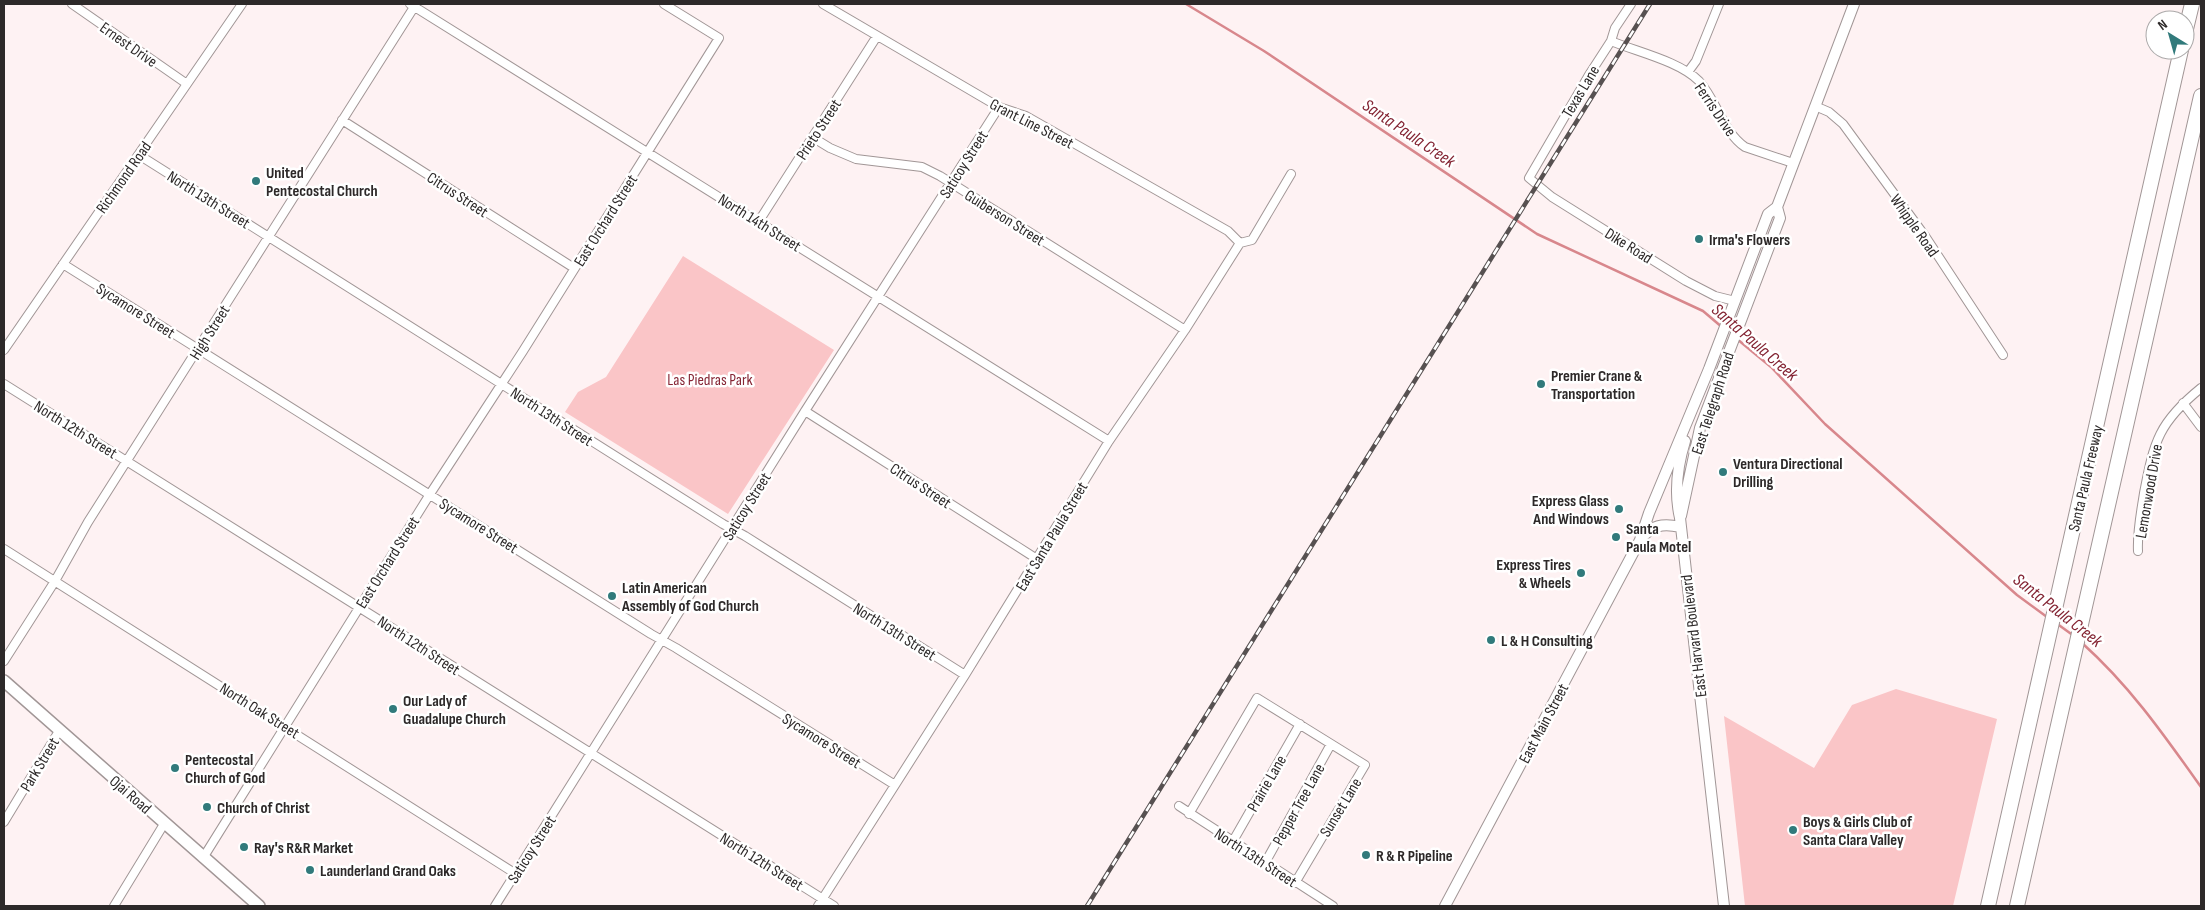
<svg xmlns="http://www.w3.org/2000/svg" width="2205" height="910" viewBox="0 0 2205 910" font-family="'Sofia Sans Condensed',sans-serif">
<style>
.green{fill:#fac5c7}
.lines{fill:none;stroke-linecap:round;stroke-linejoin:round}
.stream{stroke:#d8878c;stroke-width:2.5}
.street-casing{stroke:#a19696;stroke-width:10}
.secondary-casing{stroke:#a19696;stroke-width:12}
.primary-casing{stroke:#a19696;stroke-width:14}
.highway-casing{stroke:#a19696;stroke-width:16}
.street{stroke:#fff;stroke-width:8}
.secondary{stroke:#fff;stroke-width:10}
.primary{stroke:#fff;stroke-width:11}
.highway{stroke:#fff;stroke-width:14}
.rail-casing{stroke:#575151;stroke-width:4.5}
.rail{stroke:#fff;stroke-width:2.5;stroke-dasharray:8;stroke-linecap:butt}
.poi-dot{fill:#317a7b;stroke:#fff;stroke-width:2}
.labels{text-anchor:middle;stroke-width:5;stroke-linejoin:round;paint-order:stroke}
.street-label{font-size:16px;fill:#2d2929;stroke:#fff}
.poi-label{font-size:16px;font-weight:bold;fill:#2d2929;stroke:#fff;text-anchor:start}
.park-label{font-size:16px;fill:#862635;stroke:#fff}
.water-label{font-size:18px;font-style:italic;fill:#832332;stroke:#fff}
</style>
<rect width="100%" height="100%" fill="#fef2f3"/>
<path class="green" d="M683,256L834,350L728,514L565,412L578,392L606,377Z
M1896,689L1997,719L1953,906H1745L1724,716L1814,768L1852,705Z"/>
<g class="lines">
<path class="stream" d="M1186,4L1264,51L1537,234L1703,311L1723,328
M1737,339L1771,367L1825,424L2017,595L2047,617
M2056,623L2074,636
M2082,643C2130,686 2164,735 2201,787"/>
<defs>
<path id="street" d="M72,4L187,84
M410,4L1109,441
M823,4L999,107L1026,116L1228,231L1240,243
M1631,4L1615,28L1611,41L1589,75L1529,178L1552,197L1686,281L1715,296L1735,301
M1611,41C1637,52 1679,61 1699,81C1717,101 1723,132 1745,147L1793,163
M1688,72L1696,61L1719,4
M1815,106L1829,112L1843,124L1925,236L2003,355
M342,120L574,268
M812,137L830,148L856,159L922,167L940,176L1185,330
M139,155L723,524L745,536L965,675
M759,221L877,36
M63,264L651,634L676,648L895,785
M4,350L242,4
M4,384L834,906
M2183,403L2201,427
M805,411L1037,559
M4,549L516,874
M2138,551C2137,531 2141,513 2144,493C2154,441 2159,422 2201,388
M4,661L55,581L88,522L416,4
M1179,806L1333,906
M1189,814L1257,698L1365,765L1295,883
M4,822L59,731
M1233,841L1300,724
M203,858L430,494L523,351L719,38L664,4
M1265,863L1331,744
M114,906L164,824
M495,906L805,411L999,107
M818,906L965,675L1109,441L1185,330L1240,243L1252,240L1291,174"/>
<path id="secondary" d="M1685,441C1677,467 1674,492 1680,518L1724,906
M1681,516L1700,428L1780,218L1777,207
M1640,540L1649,513L1709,369L1768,214L1777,207L1854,4
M1445,906L1640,540C1651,525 1663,523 1680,527"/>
<path id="primary" d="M4,681L259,906"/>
<path id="highway" d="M2185,33L2192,4
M1988,906L2181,50
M2017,906L2201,96"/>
</defs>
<use href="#street" class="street-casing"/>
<use href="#secondary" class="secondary-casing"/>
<use href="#primary" class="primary-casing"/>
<use href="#highway" class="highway-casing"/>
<use href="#street" class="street"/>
<use href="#secondary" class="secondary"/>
<use href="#primary" class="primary"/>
<use href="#highway" class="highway"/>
<defs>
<path id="rail" d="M1087,906L1650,4"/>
</defs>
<use href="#rail" class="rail-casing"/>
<use href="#rail" class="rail"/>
</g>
<g class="poi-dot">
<circle cx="256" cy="181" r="5"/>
<circle cx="1699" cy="239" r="5"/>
<circle cx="1541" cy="384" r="5"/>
<circle cx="1723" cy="472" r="5"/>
<circle cx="1619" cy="509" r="5"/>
<circle cx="1616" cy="537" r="5"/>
<circle cx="1581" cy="573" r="5"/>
<circle cx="612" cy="596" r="5"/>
<circle cx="1491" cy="640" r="5"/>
<circle cx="393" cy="709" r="5"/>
<circle cx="175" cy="768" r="5"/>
<circle cx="207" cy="807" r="5"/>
<circle cx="1793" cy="830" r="5"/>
<circle cx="244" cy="847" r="5"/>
<circle cx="1366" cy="855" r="5"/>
<circle cx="310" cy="870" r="5"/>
</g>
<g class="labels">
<g class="street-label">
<text transform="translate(129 44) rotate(35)" y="6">Ernest Drive</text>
<text transform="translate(1580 91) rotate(-59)" y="6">Texas Lane</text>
<text transform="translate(1716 109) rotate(56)" y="6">Ferris Drive</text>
<text transform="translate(1032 123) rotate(27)" y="6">Grant Line Street</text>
<text transform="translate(818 129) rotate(-57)" y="6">Prieto Street</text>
<text transform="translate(963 164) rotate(-58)" y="6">Saticoy Street</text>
<text transform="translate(123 177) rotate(-55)" y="6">Richmond Road</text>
<text transform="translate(458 194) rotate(33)" y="6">Citrus Street</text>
<text transform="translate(209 199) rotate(32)" y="6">North 13th Street</text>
<text transform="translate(1005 217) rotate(32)" y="6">Guiberson Street</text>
<text transform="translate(605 220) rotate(-58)" y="6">East Orchard Street</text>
<text transform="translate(760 222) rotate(32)" y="6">North 14th Street</text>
<text transform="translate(1915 225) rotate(55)" y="6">Whipple Road</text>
<text transform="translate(1629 245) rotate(32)" y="6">Dike Road</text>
<text transform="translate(136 310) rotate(32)" y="6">Sycamore Street</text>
<text transform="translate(209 332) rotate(-58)" y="6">High Street</text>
<text transform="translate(1712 403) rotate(-72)" y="6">East Telegraph Road</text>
<text transform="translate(552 416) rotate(33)" y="6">North 13th Street</text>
<text transform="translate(76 429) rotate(32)" y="6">North 12th Street</text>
<text transform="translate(2085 478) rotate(-77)" y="6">Santa Paula Freeway</text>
<text transform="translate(921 485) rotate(33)" y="6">Citrus Street</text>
<text transform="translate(2148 491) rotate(-80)" y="6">Lemonwood Drive</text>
<text transform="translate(746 506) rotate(-58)" y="6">Saticoy Street</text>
<text transform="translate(479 525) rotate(32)" y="6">Sycamore Street</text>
<text transform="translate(1051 536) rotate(-59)" y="6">East Santa Paula Street</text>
<text transform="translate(387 562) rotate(-58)" y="6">East Orchard Street</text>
<text transform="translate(895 631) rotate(32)" y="6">North 13th Street</text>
<text transform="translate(1693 636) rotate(-97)" y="6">East Harvard Boulevard</text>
<text transform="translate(419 645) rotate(33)" y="6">North 12th Street</text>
<text transform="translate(260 710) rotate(32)" y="6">North Oak Street</text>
<text transform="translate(1543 723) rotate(-62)" y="6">East Main Street</text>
<text transform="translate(822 740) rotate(32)" y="6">Sycamore Street</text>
<text transform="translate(39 764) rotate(-59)" y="6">Park Street</text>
<text transform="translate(1266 783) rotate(-60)" y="6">Prairie Lane</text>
<text transform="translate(131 794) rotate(41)" y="6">Ojai Road</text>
<text transform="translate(1298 804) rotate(-61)" y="6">Pepper Tree Lane</text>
<text transform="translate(1340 807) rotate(-59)" y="6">Sunset Lane</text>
<text transform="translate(531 849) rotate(-58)" y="6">Saticoy Street</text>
<text transform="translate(1256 857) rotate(33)" y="6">North 13th Street</text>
<text transform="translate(762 861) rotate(32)" y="6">North 12th Street</text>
</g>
<g class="poi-label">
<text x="266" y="178">United<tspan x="266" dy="18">Pentecostal Church</tspan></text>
<text x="1709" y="245">Irma's Flowers</text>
<text x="1551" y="381">Premier Crane &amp;<tspan x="1551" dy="18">Transportation</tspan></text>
<text x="1733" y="469">Ventura Directional<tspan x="1733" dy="18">Drilling</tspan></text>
<text x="1609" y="506" text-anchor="end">Express Glass<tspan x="1609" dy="18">And Windows</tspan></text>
<text x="1626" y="534">Santa<tspan x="1626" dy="18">Paula Motel</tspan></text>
<text x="1571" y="570" text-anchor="end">Express Tires<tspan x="1571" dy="18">&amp; Wheels</tspan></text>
<text x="622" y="593">Latin American<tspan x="622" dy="18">Assembly of God Church</tspan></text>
<text x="1501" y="646">L &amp; H Consulting</text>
<text x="403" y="706">Our Lady of<tspan x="403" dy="18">Guadalupe Church</tspan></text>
<text x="185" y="765">Pentecostal<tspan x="185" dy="18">Church of God</tspan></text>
<text x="217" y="813">Church of Christ</text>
<text x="1803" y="827">Boys &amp; Girls Club of<tspan x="1803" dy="18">Santa Clara Valley</tspan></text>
<text x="254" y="853">Ray's R&amp;R Market</text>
<text x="1376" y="861">R &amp; R Pipeline</text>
<text x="320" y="876">Launderland Grand Oaks</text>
</g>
<g class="park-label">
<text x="710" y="385">Las Piedras Park</text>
</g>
<g class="water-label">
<text transform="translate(1409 133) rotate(34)" y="6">Santa Paula Creek</text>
<text transform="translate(1755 342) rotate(41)" y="6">Santa Paula Creek</text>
<text transform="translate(2058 610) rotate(38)" y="6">Santa Paula Creek</text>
</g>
</g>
<rect width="2205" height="910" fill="none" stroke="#2d2929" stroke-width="10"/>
<g transform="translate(2170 35) rotate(323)"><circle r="24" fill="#ffffff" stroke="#aba9a9"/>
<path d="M0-4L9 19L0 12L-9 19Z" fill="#317a7b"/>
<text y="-8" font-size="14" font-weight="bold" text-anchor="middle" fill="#2d2929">N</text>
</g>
</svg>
